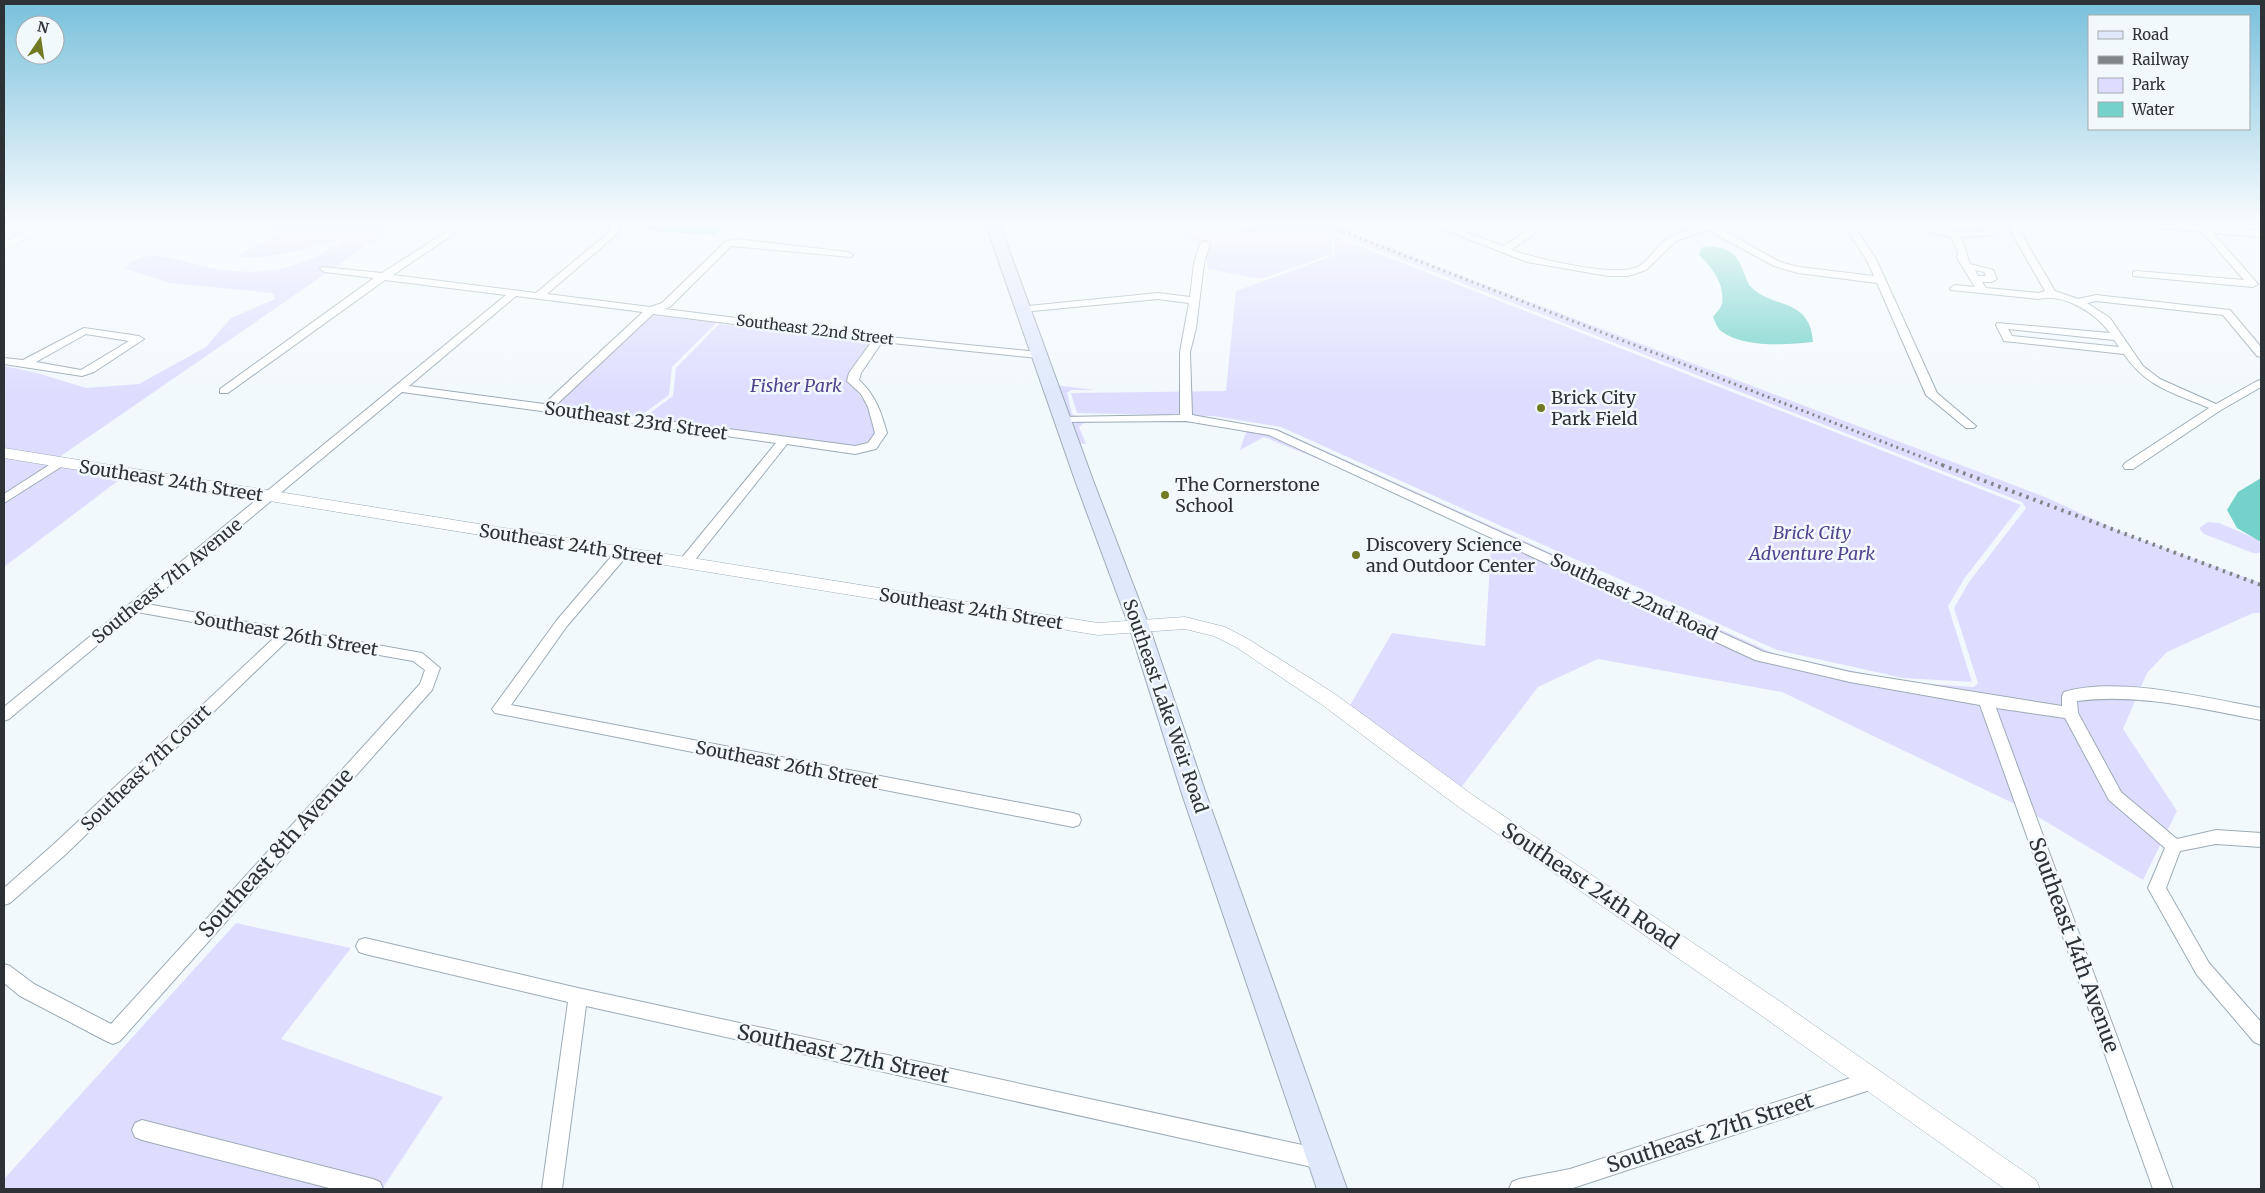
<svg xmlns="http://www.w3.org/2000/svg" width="2265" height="1193" viewBox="0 0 2265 1193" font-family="Merriweather,serif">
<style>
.green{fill:#dfddff}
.water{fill:#74d2ca}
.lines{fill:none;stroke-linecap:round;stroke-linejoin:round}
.minor-casing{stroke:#9cabb6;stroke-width:2}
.tertiary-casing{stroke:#9cabb6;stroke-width:1}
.secondary-casing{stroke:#9cabb6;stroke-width:2}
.minor{fill:#fff;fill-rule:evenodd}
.tertiary{fill:#fff;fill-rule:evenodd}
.secondary{fill:#e0e9fc;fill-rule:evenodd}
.rail-far1{stroke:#7e8488;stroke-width:3;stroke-dasharray:2 4;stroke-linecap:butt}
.rail{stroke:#7e8488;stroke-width:4;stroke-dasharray:2.5 5;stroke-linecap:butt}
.poi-dot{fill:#737a24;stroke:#f2f9fd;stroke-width:2}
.labels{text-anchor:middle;stroke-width:5;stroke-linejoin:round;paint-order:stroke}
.far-street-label{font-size:15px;fill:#2c3236;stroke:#f2f9fd}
.park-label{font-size:18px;font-style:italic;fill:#524490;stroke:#f2f9fd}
.poi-label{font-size:18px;fill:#2c3236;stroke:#f2f9fd;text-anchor:start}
.street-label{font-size:18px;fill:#2c3236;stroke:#f2f9fd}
.near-street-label{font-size:21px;fill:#2c3236;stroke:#f2f9fd}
</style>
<rect width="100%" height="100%" fill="#f2f9fd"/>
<path class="green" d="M234,225H447L440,230L395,226L58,458L4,449V366L37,373L86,388L139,384L206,347L231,318L275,299L273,293L170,283L123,268C129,264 136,259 143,257C164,252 190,264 210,268C260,277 299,271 341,242C325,239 315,246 299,250C278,256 259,259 237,256L282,232Z
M1269,225H1336L1457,274L2045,497L2126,534L2261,583V613H2253L2167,652L2147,673L2123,729L2177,811L2143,880L2025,809L1782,692L1598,659L1538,687L1460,789L1349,707L1392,633L1485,646L1492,530L1264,437L1240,450L1246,432L1242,428C1189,420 1138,420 1084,423L1079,427L1086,444L1076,443L1054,385L1095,390H1071L1067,393L1072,414L1076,416L1212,419L1279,430L1775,654L1904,682L1974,687L1978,683L1954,608L1969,582L2026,508L2022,502L1336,234L1331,236L1332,254L1261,279L1208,269L1205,247L1179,233L1221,232Z
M1334,236L2021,505L1964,579L1948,606L1972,682L1903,678L1777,650L1281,427L1213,416L1077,413L1071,393L1226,391L1236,291L1335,255Z
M641,314L716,323L672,367L669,395L639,417L640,421L544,407Z
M719,324L809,334L869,344L848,373L854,388L870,409L875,435C869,444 862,445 852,446L643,418L673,396L676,368Z
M5,458L123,477L4,567Z
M2208,522L2219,523L2259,540L2261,549L2259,553H2253L2204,534L2199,528Z
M236,923L351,948L281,1039L443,1097L382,1189H4V1179Z"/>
<path class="water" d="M648,225H725L715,235L654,231L645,227Z
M1707,246C1730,248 1736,252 1744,273C1746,277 1747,283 1751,287C1772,309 1810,297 1813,342C1786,345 1743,348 1721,331C1717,328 1715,321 1713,317C1715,314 1721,308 1722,304C1725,283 1712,268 1699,255L1701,248Z
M2261,478V542L2237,528L2227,510L2238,492Z"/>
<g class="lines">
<defs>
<path id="minor" d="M609,225H618L620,229L616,235L547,294L650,307L662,303L725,242L736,239L848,252L853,255L851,257L731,246L670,307L665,309L879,336L1038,352L1043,355L1038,358L882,342L861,373L859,380C876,396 881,412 887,433L876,449L855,454L787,444L690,566L685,567L678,563L680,560L776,443L402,392L147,604L422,653L440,668L432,690L120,1041L113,1044L106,1041L20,996L4,983V964L10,966L34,984L111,1024L420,684L425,670L413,661L289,639L66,854L10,903L4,905V888L54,844L275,637L137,612L9,719L4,721V707L506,295L385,280L228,393H220V389L374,278L325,272L320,269L322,267L382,273L449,230L454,233L452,235L393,275L536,293L609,232ZM516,296L643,312L544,404L409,386ZM653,314L872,341L849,373L847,381L861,394L868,407L875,433L868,443L855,446L555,406Z
M1433,225H1447L1503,246L1530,229H1536V233L1511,250C1535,258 1618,279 1639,266C1651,259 1658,244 1670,237C1683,230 1700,225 1714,225L1780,262L1799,267L1874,276L1866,259L1844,225H1853L1876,259L1937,393L1976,426L1974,428H1966L1926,395L1877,283L1798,273L1774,266L1708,230L1676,241L1646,270L1628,276H1608L1527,262Z
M1917,225H1928L1951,231H1986L1983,225H1992L1996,231L1993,235L1961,237L1970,264L1993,270L1997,279L1992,282H1982L1986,288L2039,293L2045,291L2007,225H2016L2055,291L2078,299L2096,295L2230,310L2261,347V357L2257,356L2223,315L2096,301L2087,303L2110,318L2143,366L2160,379L2216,404L2257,381L2261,380V387L2221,410L2133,469H2125L2123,466L2125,463L2209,408C2174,393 2146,387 2124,354L2004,341L1996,325L1997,323L2110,333C2096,313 2064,293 2039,299L1951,290L1950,288L1955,285L1975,287L1957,258L1958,252L1951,237L1931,233ZM1975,270L1984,272L1986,276H1978ZM2008,329L2114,340L2119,347L2012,336Z
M2155,225H2206L2261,231V237L2213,233L2258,284L2253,287L2133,276V272L2136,271L2244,280L2202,232L2159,228Z
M1205,241L1210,244L1204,263L1196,328L1190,352L1192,415L1276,430L1764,652L1850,672L2062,706V696L2064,692C2119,676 2205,698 2261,708V720C2200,709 2139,693 2077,701L2078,713L2121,792L2177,839L2216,830L2261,833V847L2216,844L2180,851L2166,888L2209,963L2261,1022V1045L2254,1042L2197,975L2148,888L2165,848L2109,800L2065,718L1996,708L2173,1189H2153L1980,705L1850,682L1755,660L1269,435L1186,421L1058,422L1056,420L1062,417L1180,415V352L1189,303L1158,299L1022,312L1018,311V307L1158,293L1190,297L1194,263L1200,244Z
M84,328L139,336L144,339L94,372L82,376L4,364V358L23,360ZM86,334L129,341L81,370L36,362Z
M60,458L64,459L66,462L64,465L4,503V494Z
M621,550L628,554L626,557L567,626L511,705L1073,813L1079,815L1081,820L1079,825L1073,827L495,713L492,709L495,705L557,620L616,551Z
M365,938L578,988L1321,1149L1328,1152L1331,1159L1328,1166L1321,1169L586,1006L562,1189H542L568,1002L365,954L359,952L356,946L359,940Z
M1872,1071L1879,1073L1882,1080L1879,1087L1570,1189H1509L1512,1182L1519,1179L1570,1169Z
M142,1120L373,1179L380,1182L383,1189H333L142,1140L135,1137L132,1130L135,1123Z"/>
<path id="tertiary" d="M36,225H52L4,251V242Z
M4,448L1098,623L1185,617L1225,627L1248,639L1335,694L1474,796L1778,1000L2036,1180L2040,1189H2005L1762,1016L1460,808L1321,704L1236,647L1214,636L1185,629L1098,635L4,458Z"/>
<path id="secondary" d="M986,225H1000L1094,483L1149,626L1206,794L1347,1189H1317L1182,794L1129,626L1076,483Z"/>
</defs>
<use href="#minor" class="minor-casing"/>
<use href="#tertiary" class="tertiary-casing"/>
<use href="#secondary" class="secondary-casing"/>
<use href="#minor" class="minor"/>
<use href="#tertiary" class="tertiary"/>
<use href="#secondary" class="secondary"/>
<path class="rail-far1" d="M1326,225L1945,466"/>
<path class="rail" d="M1942,465L2261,585"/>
</g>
<linearGradient id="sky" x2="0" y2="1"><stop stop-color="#79c0dc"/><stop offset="0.57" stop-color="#f9fcfe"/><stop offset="1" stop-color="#f9fcfe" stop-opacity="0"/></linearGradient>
<rect width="2265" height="392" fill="url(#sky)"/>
<g class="poi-dot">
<circle cx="1541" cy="408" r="5"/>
<circle cx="1165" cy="495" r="5"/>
<circle cx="1356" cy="555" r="5"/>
</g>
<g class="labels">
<g class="far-street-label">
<text transform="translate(815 330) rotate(7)" y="5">Southeast 22nd Street</text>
</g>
<g class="park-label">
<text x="796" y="392">Fisher Park</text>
<text x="1812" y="539">Brick City<tspan x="1812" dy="21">Adventure Park</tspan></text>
</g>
<g class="poi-label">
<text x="1551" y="404">Brick City<tspan x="1551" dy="21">Park Field</tspan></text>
<text x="1175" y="491">The Cornerstone<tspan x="1175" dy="21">School</tspan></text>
<text x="1366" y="551">Discovery Science<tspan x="1366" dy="21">and Outdoor Center</tspan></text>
</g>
<g class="street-label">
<text transform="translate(636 421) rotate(8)" y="6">Southeast 23rd Street</text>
<text transform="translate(171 481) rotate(9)" y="6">Southeast 24th Street</text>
<text transform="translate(571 545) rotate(9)" y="6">Southeast 24th Street</text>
<text transform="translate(167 581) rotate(-39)" y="6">Southeast 7th Avenue</text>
<text transform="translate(1634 597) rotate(25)" y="6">Southeast 22nd Road</text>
<text transform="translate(971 609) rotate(9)" y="6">Southeast 24th Street</text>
<text transform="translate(286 634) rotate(10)" y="6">Southeast 26th Street</text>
<text transform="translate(1165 706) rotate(71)" y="6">Southeast Lake Weir Road</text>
<text transform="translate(787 765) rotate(11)" y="6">Southeast 26th Street</text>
<text transform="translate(146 768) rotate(-44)" y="6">Southeast 7th Court</text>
</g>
<g class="near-street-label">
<text transform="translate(276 853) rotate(-48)" y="7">Southeast 8th Avenue</text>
<text transform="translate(1590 886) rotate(34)" y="7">Southeast 24th Road</text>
<text transform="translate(2074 945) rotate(70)" y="7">Southeast 14th Avenue</text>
<text transform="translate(843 1054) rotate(12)" y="7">Southeast 27th Street</text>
<text transform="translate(1710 1133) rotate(-18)" y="7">Southeast 27th Street</text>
</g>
</g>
<rect width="2265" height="1193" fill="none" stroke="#2c3236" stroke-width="10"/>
<rect x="2088" y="15" width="162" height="115" fill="#f2f9fd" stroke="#a3a9ad"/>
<rect x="2098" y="31" width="25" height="8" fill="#e0e9fc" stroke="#a3a9ad"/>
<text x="2132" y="40" font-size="15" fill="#2c3236">Road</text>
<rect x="2098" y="56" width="25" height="8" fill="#7e8488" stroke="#a3a9ad"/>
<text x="2132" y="65" font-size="15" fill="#2c3236">Railway</text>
<rect x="2098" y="78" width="25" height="15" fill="#dfddff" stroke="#a3a9ad"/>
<text x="2132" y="90" font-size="15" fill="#2c3236">Park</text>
<rect x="2098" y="102" width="25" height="15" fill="#74d2ca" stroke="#a3a9ad"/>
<text x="2132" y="115" font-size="15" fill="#2c3236">Water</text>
<g transform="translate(40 40) rotate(13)"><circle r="24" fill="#f2f9fd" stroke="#a3a9ad"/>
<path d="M0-4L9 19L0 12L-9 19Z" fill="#737a24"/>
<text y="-8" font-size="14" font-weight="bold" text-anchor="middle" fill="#2c3236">N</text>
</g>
</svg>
